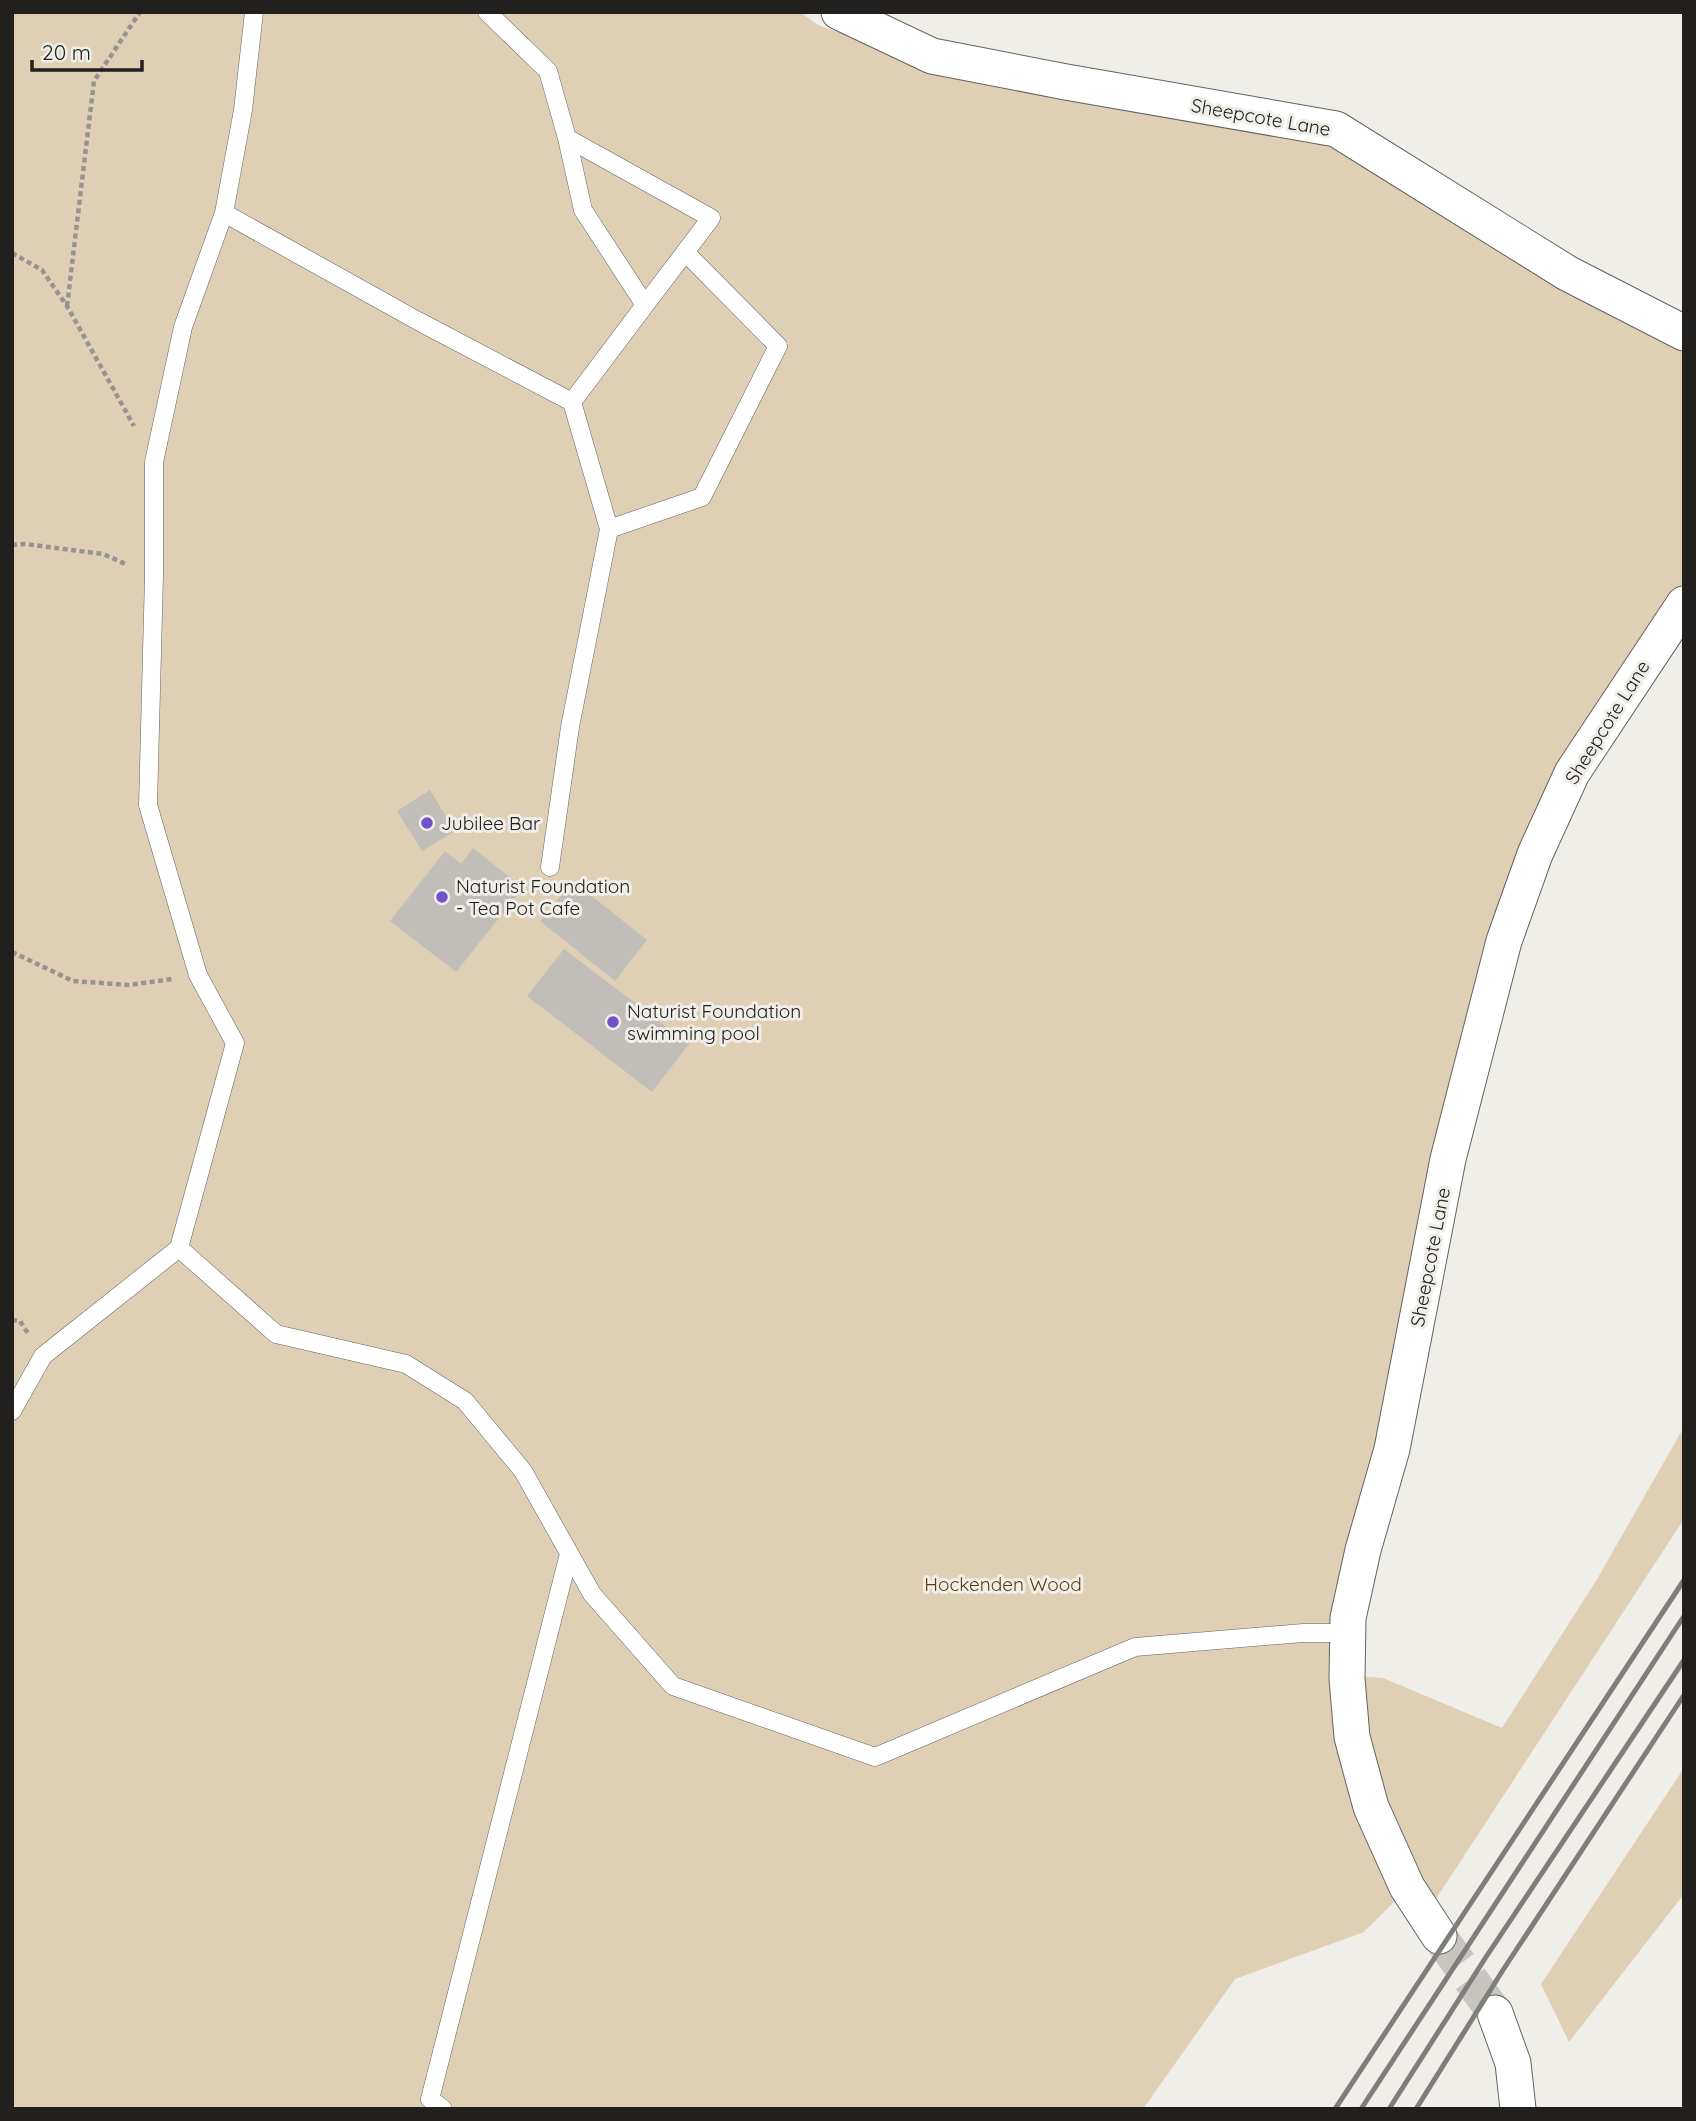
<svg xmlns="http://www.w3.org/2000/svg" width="1696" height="2121" viewBox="0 0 1696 2121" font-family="Quicksand,sans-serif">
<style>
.green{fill:#decfb5}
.building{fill:#c1beba}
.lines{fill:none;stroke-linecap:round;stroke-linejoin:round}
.minor-tunnel{stroke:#c7c5c0;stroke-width:35;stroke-dasharray:35 18;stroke-linecap:butt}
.service-casing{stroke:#65635f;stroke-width:19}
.minor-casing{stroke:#65635f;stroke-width:37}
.path{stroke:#969490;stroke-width:4.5;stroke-dasharray:5 3.5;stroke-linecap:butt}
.service{stroke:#fff;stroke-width:18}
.minor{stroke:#fff;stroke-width:35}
.rail{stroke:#807e7b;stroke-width:5}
.poi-dot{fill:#7252cb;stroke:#f0eee9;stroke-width:2.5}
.labels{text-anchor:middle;stroke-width:6;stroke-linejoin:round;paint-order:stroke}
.street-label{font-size:19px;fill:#21201e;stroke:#f0eee9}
.poi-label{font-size:19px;fill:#21201e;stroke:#f0eee9;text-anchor:start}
.park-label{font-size:19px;fill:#583f0a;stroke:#f0eee9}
</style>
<rect width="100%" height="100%" fill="#f0eee9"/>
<path class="green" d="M12,12H800L818,25L934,66L1335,133L1684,340V597L1533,854L1346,1619L1397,1899L1364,1932L1235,1979L1143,2109H12Z
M1684,1427V1519L1432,1905L1380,1803L1356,1676L1383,1678L1502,1728L1596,1581Z
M1684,1768V1894L1569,2042L1541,1984Z"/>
<path class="building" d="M430,790L455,831L422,851L397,811Z
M473,848L523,888L456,972L390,921L445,851L461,864Z
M573,881L647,940L615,981L540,921Z
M564,949L689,1044L652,1092L527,996Z"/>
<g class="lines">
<path class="minor-tunnel" d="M1439,1936L1495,2013"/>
<defs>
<path id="service" d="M487,12L548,71L567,138L583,210L645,305L572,402
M567,138L711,218L645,305
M224,213L243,110L254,12
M609,529L702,497L778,346L685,252
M179,1248L276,1334L406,1364L465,1401L523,1471L592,1594L673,1686L875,1757L1135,1647L1303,1633H1348
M12,1411L43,1356L179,1248L235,1043L198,975L148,805L154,576V462L183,327L224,213L418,321L572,402L609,529L570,727L550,867
M443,2109L430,2099L569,1554"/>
<path id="minor" d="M839,12L932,56L1066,82L1336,129L1567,273L1684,333
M1439,1936L1407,1887L1371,1807L1352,1737L1347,1679L1348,1618L1363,1550L1392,1449L1448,1159L1504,941L1535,854L1572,773L1684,604
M1495,2013L1513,2063L1518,2109"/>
</defs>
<use href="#service" class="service-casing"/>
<use href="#minor" class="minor-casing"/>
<path class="path" d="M12,253L42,270L67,306L134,426
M67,306L94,81L140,12
M12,545L25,544L103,554L128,565
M12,952L73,981L129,985L172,979
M12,1320L20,1321L29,1335"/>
<use href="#service" class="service"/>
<use href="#minor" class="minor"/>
<path class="rail" d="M1335,2109L1684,1580
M1361,2109L1684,1616
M1389,2109L1486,1957L1684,1660
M1416,2109L1503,1970L1684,1695"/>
</g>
<g class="poi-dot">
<circle cx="427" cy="823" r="7"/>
<circle cx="442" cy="897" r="7"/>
<circle cx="613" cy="1022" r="7"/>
</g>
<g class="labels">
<g class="street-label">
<text transform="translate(1261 117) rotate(10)" y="7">Sheepcote Lane</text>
<text transform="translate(1607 722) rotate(-58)" y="7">Sheepcote Lane</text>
<text transform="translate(1430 1257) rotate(-79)" y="7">Sheepcote Lane</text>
</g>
<g class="poi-label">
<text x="441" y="830">Jubilee Bar</text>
<text x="456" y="893">Naturist Foundation<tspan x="456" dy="22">- Tea Pot Cafe</tspan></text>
<text x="627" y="1018">Naturist Foundation<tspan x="627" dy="22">swimming pool</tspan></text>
</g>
<g class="park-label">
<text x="1003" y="1591">Hockenden Wood</text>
</g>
</g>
<rect width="1696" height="2121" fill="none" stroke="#21201e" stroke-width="28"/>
<path d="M32 60v10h110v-10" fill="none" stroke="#21201e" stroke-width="3.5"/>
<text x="42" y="60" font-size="21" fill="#21201e" stroke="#f0eee9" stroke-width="5" paint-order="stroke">20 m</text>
</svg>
